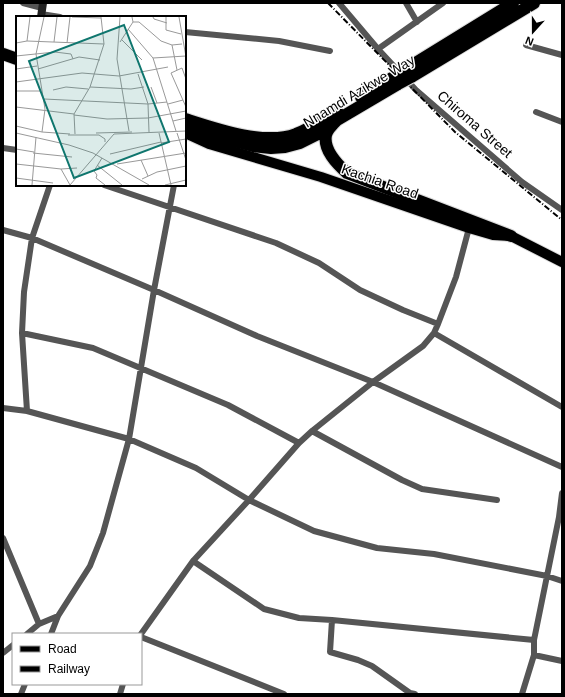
<svg xmlns="http://www.w3.org/2000/svg" width="565" height="697" viewBox="0 0 565 697" font-family="Helvetica,sans-serif">
<style>
.lines{fill:none;stroke-linecap:round;stroke-linejoin:round}
.primary-casing{stroke:#dbdbdb;stroke-width:12}
.highway-casing{stroke:#dbdbdb;stroke-width:14}
.street{stroke:#555;stroke-width:6}
.secondary{stroke:#222;stroke-width:8}
.primary{stroke:#000;stroke-width:10}
.highway{stroke:#000;stroke-width:12}
.rail{stroke:#000;stroke-width:2;stroke-dasharray:6 2 1 2;stroke-linecap:butt}
.highway-bridge-casing{stroke:#dbdbdb;stroke-width:14;stroke-linecap:butt}
.highway-bridge{stroke:#000;stroke-width:12}
.labels{text-anchor:middle;stroke-width:3;stroke-linejoin:round;paint-order:stroke}
.street-label{font-size:14px;fill:#000;stroke:#fff}
.inset-road{fill:none;stroke:#999;stroke-width:1}
.view{fill:#0f766e;fill-opacity:0.15;stroke:#0f766e;stroke-width:2}
.inset-edge{fill:none;stroke:#000;stroke-width:2}
</style>
<rect width="100%" height="100%" fill="#fff"/>
<g class="lines">
<defs>
<path id="primary" d="M185,133L209,144L321,177L469,228L493,235L511,236L562,262"/>
<path id="highway" d="M3,54L17,59
M404,70L513,3
M411,77L534,3
M361,97L392,78
M185,119C216,129 265,146 296,134C310,129 324,119 337,111
M337,120C333,124 327,130 326,135C323,150 337,164 347,173L511,236
M185,128L253,146L271,148L285,147L300,143L316,135L337,120L398,84"/>
</defs>
<use href="#primary" class="primary-casing"/>
<use href="#highway" class="highway-casing"/>
<path class="street" d="M23,3L42,8
M339,3L378,49L416,90L522,182L562,210
M406,3L417,22
M41,14L60,17
M185,32L279,41L330,51
M526,45L562,55
M378,49L443,3
M536,112L562,122
M3,148L17,150
M104,185L276,243L319,263L360,290L403,310L438,324
M3,230L32,238L154,290L257,336L373,382L562,467
M22,333L93,348L228,405L299,443
M434,333L562,407
M3,408L27,411L129,439L196,468L249,500L314,531L377,548L434,554L547,576L562,581
M27,411L22,333L24,292L32,238L50,185
M312,431L402,480L422,489L497,500
M3,538L39,624
M193,561L264,609L299,618L332,620L534,640
M332,620L330,652L358,660L372,666L410,693L415,694
M27,634L39,624L58,616
M51,634L58,616L90,566L103,533L129,439L154,290L174,185
M141,634L193,561L249,500L299,443L312,431L373,382L423,346L434,333L438,324L456,277L469,228
M141,637L284,694
M3,653L13,645
M534,655L562,661
M21,694L25,684
M120,694L123,684
M522,694L534,655V640L559,517L562,493"/>
<path class="secondary" d="M41,17L43,3"/>
<use href="#primary" class="primary"/>
<use href="#highway" class="highway"/>
<path class="rail" d="M328,3L455,132L562,220"/>
<defs>
<path id="highway-bridge" d="M392,78L404,70
M398,84L411,77"/>
</defs>
<use href="#highway-bridge" class="highway-bridge-casing"/>
<use href="#highway-bridge" class="highway-bridge"/>
</g>
<g class="labels">
<g class="street-label">
<text transform="translate(359 91) rotate(-31)" y="5">Nnamdi Azikwe Way</text>
<text transform="translate(475 124) rotate(41)" y="5">Chiroma Street</text>
<text transform="translate(380 181) rotate(19)" y="5">Kachia Road</text>
</g>
</g>
<g transform="translate(16 16)">
<rect width="170" height="170" fill="#fff"/>
<path class="inset-road" d="M56,1L85,2M104,1L101,43L113,115M137,1L138,3L151,7M150,1V14L165,18M163,1L170,41M117,6H123L145,25L156,29L166,28M112,13L137,42L160,115M106,24L126,44M11,25L14,1M38,26L41,1M104,26L117,6L116,1M0,27L11,25L88,28M51,27L54,1M156,29L161,54M0,40L39,36L55,38L57,43M137,42L170,40M0,53L21,50M22,53L63,41L84,44M122,58L132,88L133,116M170,63L166,52L155,57L170,91M0,66L66,57L103,60L152,51M74,71L115,73L128,71M135,71L141,87M37,74L50,71L72,73M0,75H25M28,83L132,88L151,86M152,88L167,84M0,91L58,98M58,99L91,103L132,102L170,95M157,105L170,102M0,110L26,116L54,118M26,116L29,93L20,38L28,1M0,117L53,129L77,137L133,169M80,117L116,116M143,117L155,169M161,117L170,144M59,118L58,98L74,71L88,28L85,1M52,119H83L89,123V126M145,127L170,123M0,133L18,136M17,137L56,141M94,138L145,126M86,142L78,155L81,159L80,162L89,169M125,144L132,160M0,148L45,153L61,152M101,148L170,137M81,149L106,169M45,153L54,169M0,162L37,167M126,163L141,156L170,150M16,169L20,121M54,169L98,118L170,115M149,169L170,164"/>
<path class="view" d="M108,9L153,126L58,162L13,45Z"/>
<rect width="170" height="170" class="inset-edge"/>
</g>
<rect width="565" height="697" fill="none" stroke="#000000" stroke-width="8"/>
<rect x="12" y="633" width="130" height="52" fill="#ffffff" stroke="#999999"/>
<rect x="20" y="646" width="20" height="6" fill="#000000" stroke="#999999"/>
<text x="48" y="653" font-size="12" fill="#000000">Road</text>
<rect x="20" y="666" width="20" height="6" fill="#000000" stroke="#999999"/>
<text x="48" y="673" font-size="12" fill="#000000">Railway</text>
<g transform="translate(533 32) rotate(201)" stroke="#ffffff" stroke-width="3" paint-order="stroke">
<path d="M0-3L7 15L0 10L-7 15Z" fill="#000000"/>
<text y="-6" font-size="11" font-weight="bold" text-anchor="middle" fill="#000000">N</text>
</g>
</svg>
